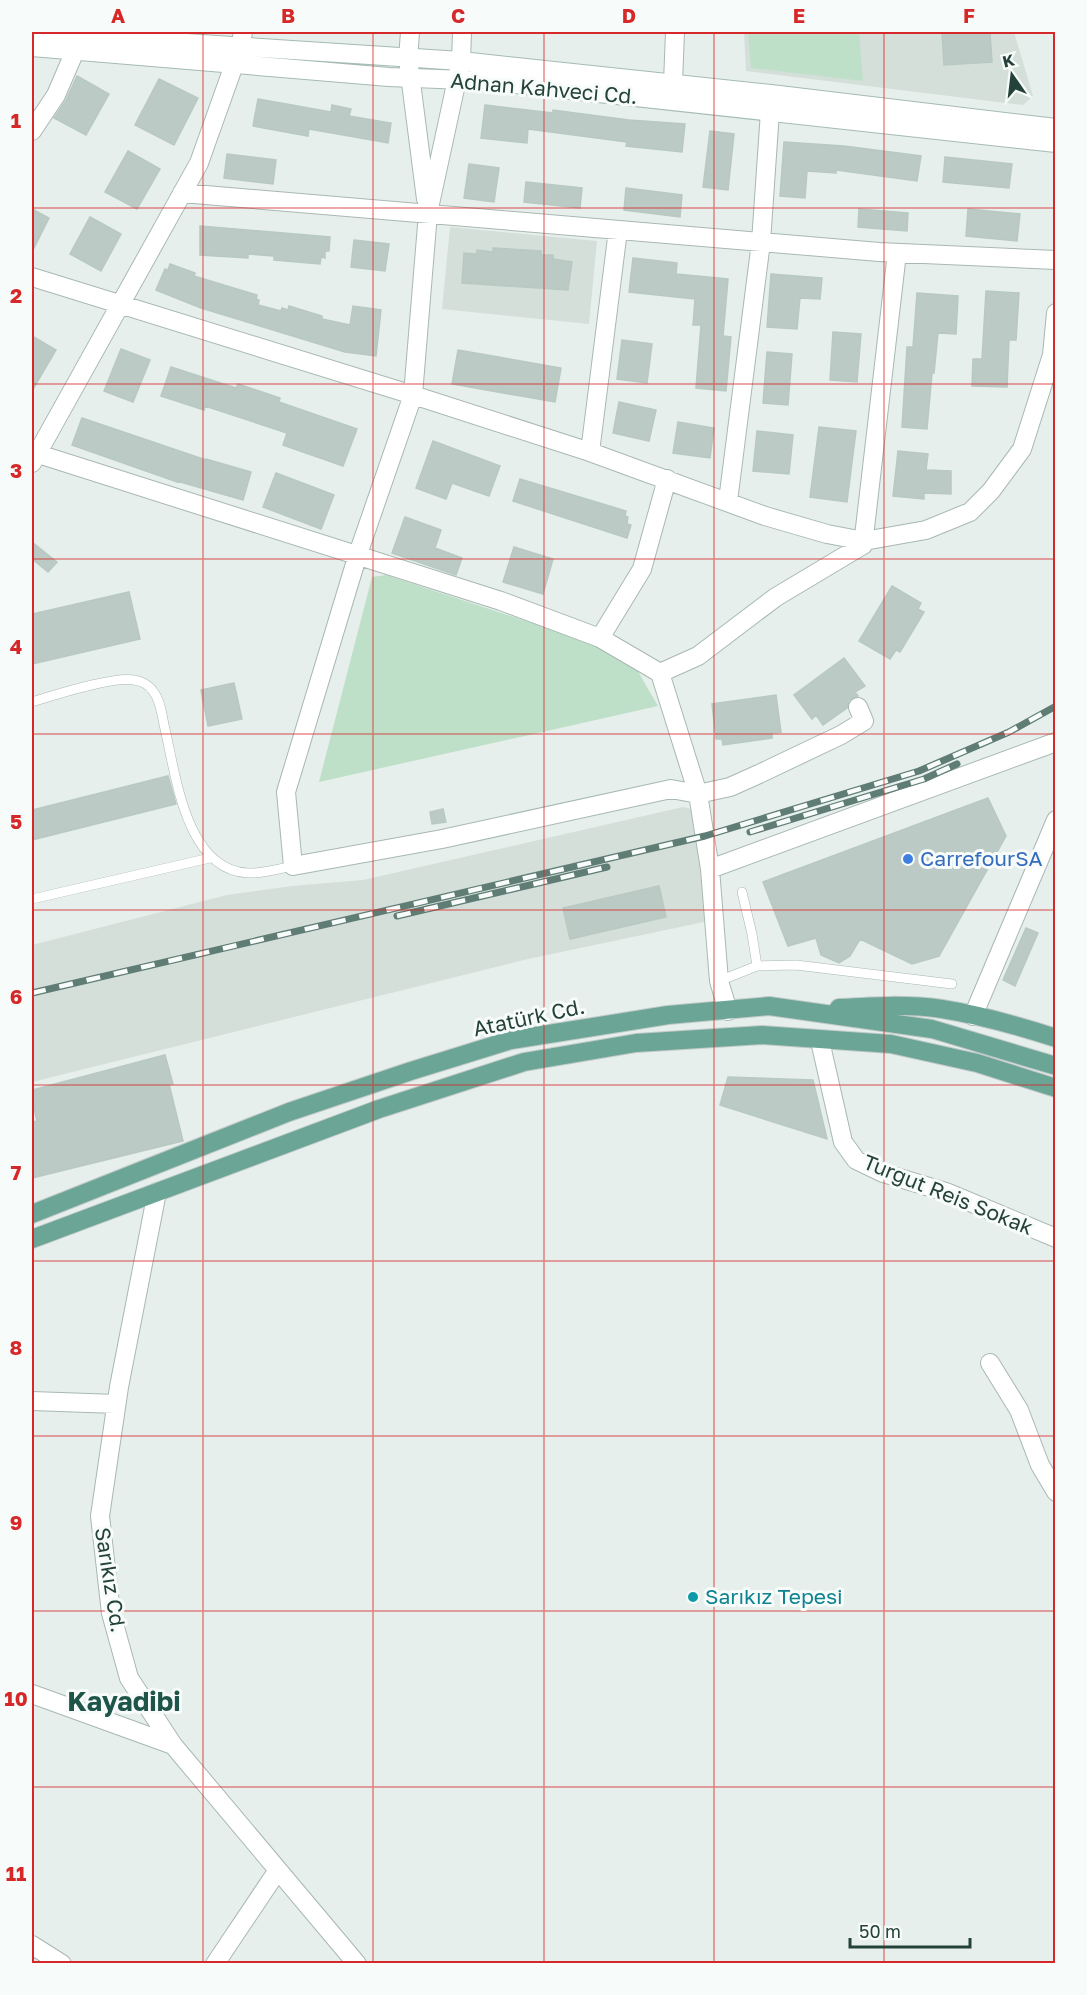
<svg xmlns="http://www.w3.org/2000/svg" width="1087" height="1995" viewBox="0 0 1087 1995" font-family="'Golos Text',sans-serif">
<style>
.built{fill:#d4dfda}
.green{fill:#bfe0c8}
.building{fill:#bbcac4;stroke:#b8c9c2;stroke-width:1.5}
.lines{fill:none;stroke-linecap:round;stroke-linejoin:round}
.lane-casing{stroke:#a8b8b2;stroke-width:10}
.street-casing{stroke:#a8b8b2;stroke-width:20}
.secondary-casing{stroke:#a4bbb3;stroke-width:20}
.primary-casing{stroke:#c2cac8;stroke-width:20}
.lane{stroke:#fff;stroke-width:9}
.street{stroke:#fff;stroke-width:18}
.secondary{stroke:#fff;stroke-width:18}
.primary{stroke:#6aa596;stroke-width:18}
.rail-casing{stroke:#5f7d75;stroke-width:7}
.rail{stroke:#f7fbf9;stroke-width:4.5;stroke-dasharray:14;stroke-linecap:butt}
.grid{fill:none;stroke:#d62828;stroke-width:1.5;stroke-opacity:0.55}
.shop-dot{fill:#3f7fe0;stroke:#f7fbf9;stroke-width:2}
.culture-dot{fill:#0f9aa8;stroke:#f7fbf9;stroke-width:2}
.labels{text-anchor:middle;stroke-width:6;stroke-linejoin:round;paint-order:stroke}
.street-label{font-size:21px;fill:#24423a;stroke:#f7fbf9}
.shop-label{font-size:21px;fill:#366cbe;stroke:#f7fbf9;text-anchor:start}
.culture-label{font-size:21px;fill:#0d838f;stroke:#f7fbf9;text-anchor:start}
.district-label{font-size:27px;font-weight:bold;fill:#1f5548;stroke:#f7fbf9}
.neatline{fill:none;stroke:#d62828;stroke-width:2}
.grid-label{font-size:20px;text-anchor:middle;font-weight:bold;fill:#d62828}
</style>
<rect width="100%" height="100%" fill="#e6efeb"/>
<path class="built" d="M744,32H1014L1033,96L1023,105L746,71Z
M450,227L597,241L589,324L442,309Z
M683,807L706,813L718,919L528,959L32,1082V945L227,895L292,886L363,880Z"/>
<path class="green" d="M748,32H859L863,81L751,68Z
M386,575L599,645L636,668L658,706L319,782L372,577Z"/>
<path class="building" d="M942,32H990L992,62L944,65Z
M77,76L109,94L86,135L54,118L66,100Z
M159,79L198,98L174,145L135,125Z
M258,99L331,112L332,105L351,109L349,116L391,123L388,143L309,129L308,136L253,126Z
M485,105L553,113V110L629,120L685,124L682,152L626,146L627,142L528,129L527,143L481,138Z
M710,131L734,134L728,190L703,187Z
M784,142L844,146L921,156L917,181L836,170V173L807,171L805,198L780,196Z
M128,151L160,169L137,209L105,192Z
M227,154L276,160L273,184L224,178Z
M945,157L1012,164L1009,188L943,182Z
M469,164L499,168L494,202L464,198Z
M526,182L582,188L580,208L524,202Z
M626,188L682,195L680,217L624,210Z
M32,209L49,218L32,252Z
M859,209L908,213L907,231L858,227Z
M968,209L1020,214L1017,241L966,236Z
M90,217L121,234L101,271L70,254Z
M200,226L330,237L329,251H325V258L321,257L320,264L274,260V256L248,254V258L200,255Z
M354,240L389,244L385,271L351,267Z
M493,248L541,251V255H553V259L572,262L568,290L462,283L464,253L477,254V250L493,252Z
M633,258L677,263L676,274L728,279L723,336L731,337L726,391L696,388L701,325H693L695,299L629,292Z
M170,264L195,273L194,276L257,295L256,299L259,300L258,305L281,311L282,308L288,310L289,306L322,316V319L350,325L353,306L381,310L376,356L345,352L201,308L156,290L165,269L168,270Z
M771,274L822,278L820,299L800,298L797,329L767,327Z
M986,291L1019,293L1016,340H1009L1007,387L972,386L973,359H982Z
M917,293L958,296L956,334L938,333L934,373H932L927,429L902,427L907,347H913Z
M833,332L861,334L857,382L830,380Z
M32,336L56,350L32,391Z
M622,340L652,344L647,383L617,379Z
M121,349L150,360L133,402L104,391Z
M458,350L561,368L555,402L452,384Z
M767,352L792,354L788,405L763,403Z
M171,367L236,388L238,384L280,398L279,402L357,429L343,466L283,445L287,433L205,406L204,410L161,396Z
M619,402L656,410L649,441L613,433Z
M82,418L206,460V459L251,472L243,500L177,481V482L72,445Z
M678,422L714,428L710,458L673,453Z
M819,427L856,431L847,502L810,497Z
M757,431L793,435L789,474L753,471Z
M433,441L500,466L489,496L452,483L446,499L416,488Z
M898,451L928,454L926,470L951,471V494L924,493V499L893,496Z
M276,473L334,495L321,529L263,507Z
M520,479L626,511L625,516L628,517L627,524L631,525L627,538L513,501Z
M405,517L441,530L435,548L462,558L456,575L392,553Z
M32,542L57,562L48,572L32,559Z
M514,547L553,559L543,594L503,582Z
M892,586L921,603L918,609L924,612L900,652L896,650L890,659L859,641Z
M129,592L140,639L32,664V614Z
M844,658L865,686L855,692L858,696L849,700L847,708L823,725L816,715L812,719L794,695Z
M234,683L242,719L208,726L201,690Z
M776,695L781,732L772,733V738L723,745L722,739H716L712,704Z
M168,776L176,804L32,840V810Z
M988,798L1006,836L939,956L912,964L860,939L850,956L839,963L821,955L816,938L788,946L763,882Z
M443,809L446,822L432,824L430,812Z
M659,886L666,917L570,939L563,908Z
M1026,928L1038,933L1015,986L1003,980Z
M165,1055L173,1084H169L183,1141L32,1178V1122L37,1121L32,1101V1090Z
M728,1077L813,1080L827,1139L720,1105Z"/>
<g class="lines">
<defs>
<path id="lane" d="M32,702C54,695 113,676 134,680C141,681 149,685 153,691C161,701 162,717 165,729C176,776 186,870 248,873C262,874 278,869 293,866
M742,892L752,934L757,966
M32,899L210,858
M719,981L757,966L796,965L952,984"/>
<path id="street" d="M410,32L408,59L426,199
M462,32L461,61L428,213L413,395L358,554L286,792L293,866L442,839L671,789L698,794L710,869L719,981L728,1011
M673,83L675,32
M32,131L56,95L81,37
M182,193L879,252L1056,260
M32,277L413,395L590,452L765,516L827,534L864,541L926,530L970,512L991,491L1022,449L1052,355L1056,313
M32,452L501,601L600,638L642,569L667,479
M590,452L618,230
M32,463L199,163L240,48L243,32
M728,501L761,242L771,97
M600,638L660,673L698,794L730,787L759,774L841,735L864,721L858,707
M660,673L698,656L776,597L863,545L897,253
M710,869L1056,742
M973,1016L1056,820
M820,1041L843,1142L856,1160L883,1173L946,1192L1056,1238
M157,1192L119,1387L100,1516L111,1613L129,1678L173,1745L357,1964
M990,1363L1019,1410L1040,1465L1056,1492
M32,1401L116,1404
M32,1694L173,1745
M32,1945L62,1964
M215,1964L278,1870"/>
<path id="secondary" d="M32,33L461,61L771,94L1056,128
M32,47L389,77L489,81L1056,143"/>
<path id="primary" d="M839,1008C873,1006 908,1004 942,1009C980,1015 1019,1026 1056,1038
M32,1214L289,1112L411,1071L511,1040L668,1015L769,1006L932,1029L1056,1066
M32,1239L379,1109L524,1062L636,1043L762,1035L891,1044L977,1063L1056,1088"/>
</defs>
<use href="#lane" class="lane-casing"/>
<use href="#street" class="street-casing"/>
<use href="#secondary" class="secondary-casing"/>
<use href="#primary" class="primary-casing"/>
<use href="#lane" class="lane"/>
<use href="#street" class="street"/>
<use href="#secondary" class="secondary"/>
<use href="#primary" class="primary"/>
<defs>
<path id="rail" d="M750,832L924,779L957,764
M397,916L607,867
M32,993L705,836L919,771L1009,732L1056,706"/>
</defs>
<use href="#rail" class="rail-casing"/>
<use href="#rail" class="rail"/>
</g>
<path class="grid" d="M203,32V1964M373,32V1964M544,32V1964M714,32V1964M884,32V1964M32,208H1056M32,384H1056M32,559H1056M32,734H1056M32,910H1056M32,1085H1056M32,1261H1056M32,1436H1056M32,1611H1056M32,1787H1056"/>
<circle class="shop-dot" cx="908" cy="859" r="6"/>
<circle class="culture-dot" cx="693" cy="1597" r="6"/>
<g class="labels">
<g class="street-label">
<text transform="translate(544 89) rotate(5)" y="7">Adnan Kahveci Cd.</text>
<text transform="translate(529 1018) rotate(-12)" y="7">Atatürk Cd.</text>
<text transform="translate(948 1195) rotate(22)" y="7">Turgut Reis Sokak</text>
<text transform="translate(110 1580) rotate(81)" y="7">Sarıkız Cd.</text>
</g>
<g class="shop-label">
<text x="920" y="866">CarrefourSA</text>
</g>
<g class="culture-label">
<text x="705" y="1604">Sarıkız Tepesi</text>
</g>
<g class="district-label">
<text x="124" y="1711">Kayadibi</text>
</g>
</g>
<rect width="1087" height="1995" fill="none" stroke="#f7fbf9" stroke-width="66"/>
<g transform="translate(1012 75) rotate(346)" stroke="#f7fbf9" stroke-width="4.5" paint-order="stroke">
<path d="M0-4.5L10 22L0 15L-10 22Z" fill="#24423a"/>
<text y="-9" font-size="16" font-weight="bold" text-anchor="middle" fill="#24423a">K</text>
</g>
<path d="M850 1938v9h120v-9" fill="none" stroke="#24423a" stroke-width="3"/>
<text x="859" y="1938" font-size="18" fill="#24423a" stroke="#f7fbf9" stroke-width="4.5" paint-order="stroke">50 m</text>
<rect x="33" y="33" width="1021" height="1929" class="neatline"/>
<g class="grid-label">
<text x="118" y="23">A</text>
<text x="288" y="23">B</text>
<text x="458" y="23">C</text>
<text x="629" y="23">D</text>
<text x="799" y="23">E</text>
<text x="969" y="23">F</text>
<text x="16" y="128">1</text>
<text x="16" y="303">2</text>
<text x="16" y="478">3</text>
<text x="16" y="654">4</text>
<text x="16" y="829">5</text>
<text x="16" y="1004">6</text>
<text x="16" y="1180">7</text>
<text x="16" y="1355">8</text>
<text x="16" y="1530">9</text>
<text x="16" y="1706">10</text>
<text x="16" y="1881">11</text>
</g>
</svg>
